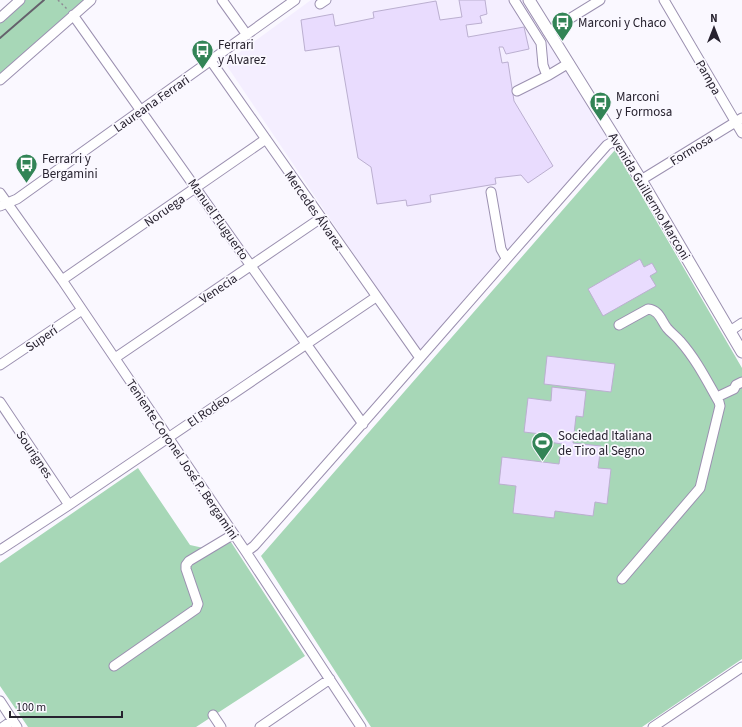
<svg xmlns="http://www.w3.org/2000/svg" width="742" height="727" viewBox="0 0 742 727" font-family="'Source Sans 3',sans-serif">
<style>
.built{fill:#f4eeff}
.green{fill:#a7d7b7}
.building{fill:#e9dcfe;stroke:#bbafd0}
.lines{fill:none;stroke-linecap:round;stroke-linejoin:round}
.minor-casing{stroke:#9b90b0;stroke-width:11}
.major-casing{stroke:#9b90b0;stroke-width:13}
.path{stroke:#8e8a94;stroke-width:1.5;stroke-dasharray:2 3;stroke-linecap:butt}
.minor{stroke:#fff;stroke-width:9}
.major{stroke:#fff;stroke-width:11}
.rail{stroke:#65616c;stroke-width:2}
.labels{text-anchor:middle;stroke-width:3.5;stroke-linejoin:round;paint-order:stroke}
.poi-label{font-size:13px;fill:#27222f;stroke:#faf8ff;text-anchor:start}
.street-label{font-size:13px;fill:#27222f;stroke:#faf8ff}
</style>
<rect width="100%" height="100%" fill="#faf8ff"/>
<path class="built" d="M311,0H523L609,138L419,351L225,63Z"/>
<path class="green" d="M21,0H91L0,76V19Z
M615,150L742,368V659L642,727H371L261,556Z
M138,468L190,545L208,549L227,536L305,656L196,727H28L0,686V563Z"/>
<path class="building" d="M459,0H485L487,14L480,16L482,23L466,25L468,37L524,27L529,49L506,54L503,47H499L502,63L508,62L514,101L553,166L528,183L521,175L495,178L496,184L430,195L431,202L407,206L406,200L377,204L371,167L358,158L339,46L305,51L301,20L333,14L335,26L374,18L373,12L436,1L440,20L462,17Z
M640,259L644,267L652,263L657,272L650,276L656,286L603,316L588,289Z
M547,356L615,364L611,392L544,384Z
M552,387L586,391L583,417L576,416L573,443L601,446L598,468L611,469L607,504L595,502L593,516L555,511L554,518L513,513L516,486L499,484L502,457L559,464L562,444L549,442V435L524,432L528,398L551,401Z"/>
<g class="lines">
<defs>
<path id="minor" d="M222,0L247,35
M514,0L541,43L543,65L547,76
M664,0L742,133
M320,4L326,0
M73,15L363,424
M0,18L20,0
M548,32L600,0
M211,61L420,358
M0,80L91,0
M517,91L549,75L569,63
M641,180L742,118
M491,192L501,249L506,258
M0,193L62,280L168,437L246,552L361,727
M0,206L17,199L295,0
M62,280L266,139
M619,325L648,309C659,310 661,320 667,328C671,333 676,336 680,341C696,359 707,381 719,402L720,406L700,488L622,579
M730,331L742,323
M115,358L321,218
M0,365L82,310
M717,397L734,389L736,385L742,382
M0,402L69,505
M0,550L69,505L376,297
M246,552L254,546C373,413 489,278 607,145L616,140
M114,666L196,609L198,604L186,569V565L189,561L234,534
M0,701L17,727
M213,715L221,727
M3,727L13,720
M260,727L330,679
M653,727L742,667"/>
<path id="major" d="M529,0L641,180L742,352"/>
</defs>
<use href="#minor" class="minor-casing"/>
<use href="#major" class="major-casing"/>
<path class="path" d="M58,0L68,10"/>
<use href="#minor" class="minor"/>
<use href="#major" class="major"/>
<path class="rail" d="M0,38L44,0"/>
</g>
<defs>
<symbol id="bus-pin" viewBox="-11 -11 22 30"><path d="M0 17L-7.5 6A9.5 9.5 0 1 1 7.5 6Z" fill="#328456" stroke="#faf8ff"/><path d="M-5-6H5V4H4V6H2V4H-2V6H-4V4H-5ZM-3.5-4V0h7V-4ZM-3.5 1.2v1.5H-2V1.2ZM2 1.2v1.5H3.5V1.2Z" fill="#fff"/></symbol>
<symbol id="stadium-pin" viewBox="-11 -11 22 30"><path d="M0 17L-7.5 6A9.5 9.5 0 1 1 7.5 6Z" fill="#328456" stroke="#faf8ff"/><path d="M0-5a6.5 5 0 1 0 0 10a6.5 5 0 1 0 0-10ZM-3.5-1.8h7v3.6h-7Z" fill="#fff"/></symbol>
</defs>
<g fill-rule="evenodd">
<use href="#bus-pin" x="550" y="10" width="25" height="34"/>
<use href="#bus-pin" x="190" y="38" width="25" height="34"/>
<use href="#bus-pin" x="588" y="90" width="25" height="34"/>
<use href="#bus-pin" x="14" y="152" width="25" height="34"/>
<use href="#stadium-pin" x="530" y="430" width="25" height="34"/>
</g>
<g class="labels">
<g class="poi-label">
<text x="578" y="27">Marconi y Chaco</text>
<text x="218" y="49">Ferrari<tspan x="218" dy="15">y Alvarez</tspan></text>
<text x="616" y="101">Marconi<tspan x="616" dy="15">y Formosa</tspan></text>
<text x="42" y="163">Ferrarri y<tspan x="42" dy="15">Bergamini</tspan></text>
<text x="558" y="440">Sociedad Italiana<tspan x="558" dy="15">de Tiro al Segno</tspan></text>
</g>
<g class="street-label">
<text transform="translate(709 77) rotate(60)" y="5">Pampa</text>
<text transform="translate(151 103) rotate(-35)" y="5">Laureana Ferrari</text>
<text transform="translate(691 149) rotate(-32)" y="5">Formosa</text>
<text transform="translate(650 196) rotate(59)" y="5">Avenida Guillermo Marconi</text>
<text transform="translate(164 210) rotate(-35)" y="5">Noruega</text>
<text transform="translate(315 210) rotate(55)" y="5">Mercedes Álvarez</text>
<text transform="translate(219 219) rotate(55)" y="5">Manuel Fluguerto</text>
<text transform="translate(218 288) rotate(-34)" y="5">Venecia</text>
<text transform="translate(41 338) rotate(-34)" y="5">Superí</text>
<text transform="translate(208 410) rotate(-34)" y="5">El Rodeo</text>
<text transform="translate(35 454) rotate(56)" y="5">Sourignes</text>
<text transform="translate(183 459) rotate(56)" y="5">Teniente Coronel José P. Bergamini</text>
</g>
</g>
<g transform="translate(714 28)" stroke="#faf8ff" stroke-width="3" paint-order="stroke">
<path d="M0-3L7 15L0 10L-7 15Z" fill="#27222f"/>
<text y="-6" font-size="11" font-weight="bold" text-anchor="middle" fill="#27222f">N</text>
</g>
<path d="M10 711v6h112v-6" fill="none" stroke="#27222f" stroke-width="2"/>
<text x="16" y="711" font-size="12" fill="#27222f" stroke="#faf8ff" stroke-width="3" paint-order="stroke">100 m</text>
</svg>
